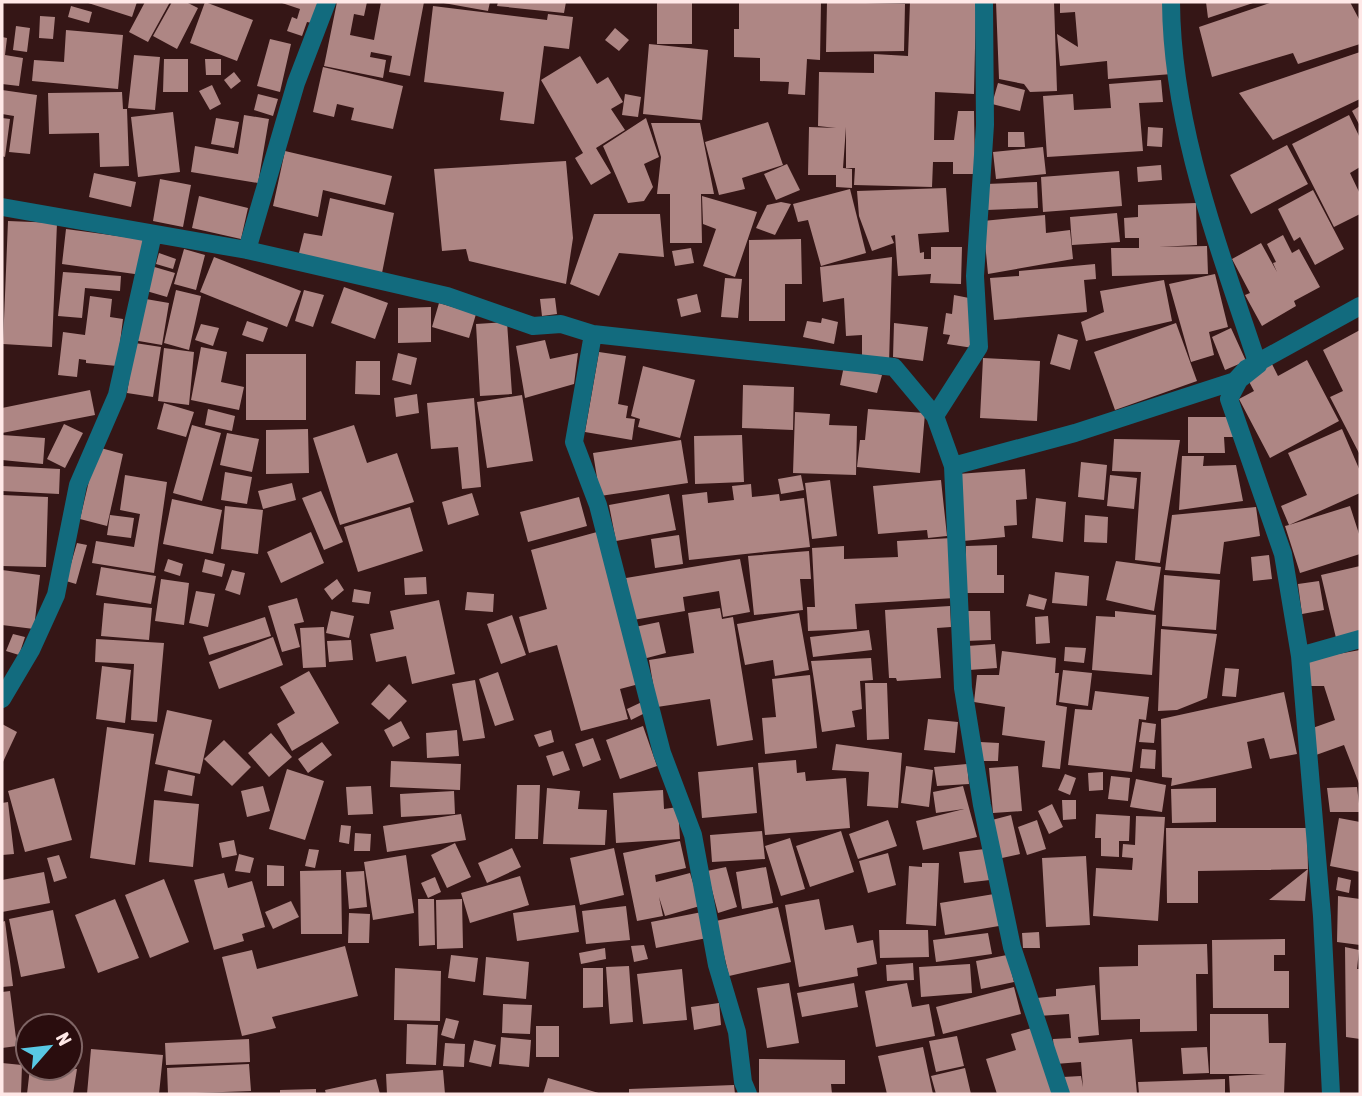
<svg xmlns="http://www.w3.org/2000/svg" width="1362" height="1096" viewBox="0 0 1362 1096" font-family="'Asap Condensed',sans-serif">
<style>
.building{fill:#ae8684}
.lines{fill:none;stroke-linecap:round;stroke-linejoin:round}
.minor{stroke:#126b7e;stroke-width:18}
</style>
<rect width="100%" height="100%" fill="#351616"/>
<path class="building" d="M85,2H137L132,17Z
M145,2H170L148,42L129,32Z
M172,2H186L198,8L177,49L153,36Z
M205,2L253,20L237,61L190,43Z
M279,2H319L312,23L307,22L302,36L287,31L292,17L297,19L300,9Z
M337,2H367L364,16L354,14L350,35L374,40L381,2H424L410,76L389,72L392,56L371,52L370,57L386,60L383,78L324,66Z
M438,2H490L488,11Z
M498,2H566L564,13L497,6Z
M657,2H692V44H657Z
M739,2H821L820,60L807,59L805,95L788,94L789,82L760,81V58L734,57V29H739Z
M827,2L905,4L904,51L826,52Z
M910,2H976L974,94L935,92L934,140H954L958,111H974L975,174H953V162H933L932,187L854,185L855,168H846V127L843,168L852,169V188L836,187V175H808L809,127L836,128L818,126L819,72L874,73V54L908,56Z
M996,2H1054L1057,91L1030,92L1024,84L999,79Z
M1060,2H1167L1172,74L1108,79L1107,61L1060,66L1057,34L1078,47L1075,12L1060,13Z
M1206,2H1256L1208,18Z
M1273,2H1350L1360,21V44L1298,64L1293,53L1212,77L1199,27Z
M71,6L92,12L89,23L68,17Z
M433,6L547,20L548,14L573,17L569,49L544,46L534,124L500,120L504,92L424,82Z
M40,16L55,17L53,39L39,38Z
M16,26L30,28L27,52L13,50Z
M615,28L629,40L619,51L605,40Z
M66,30L123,35L118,89L32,81L34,60L64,62Z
M2,37L7,38L5,55L23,58L19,86L2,84Z
M270,39L291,44L280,92L257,86Z
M649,44L708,50L702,120L643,114Z
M1360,52V99L1273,140L1239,93Z
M134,55L160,57L155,110L128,108Z
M580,56L597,84L608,77L623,102L611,109L625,130L596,148L611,173L591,185L575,158L583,153L541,80Z
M164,59H188V92H163Z
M205,59H221V75H206Z
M323,67L403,86L393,129L351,120L354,108L337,104L334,117L313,112Z
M234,72L241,81L231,89L224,80Z
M1161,80L1163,102L1139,103L1143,151L1047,157L1043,96L1073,94L1074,110L1111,108L1109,84Z
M998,83L1025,90L1020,111L992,104Z
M212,85L221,104L210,110L199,91Z
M2,90L37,95L30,154L9,152L14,116L2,114Z
M122,92L123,109H127L129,166L100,167L99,133L49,134L48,93Z
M258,94L278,99L273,116L254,110Z
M625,94L641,97L638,117L622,115Z
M1360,106V126L1352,111Z
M173,112L180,172L138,177L131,117Z
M244,115L269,119L258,183L191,172L195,146L238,154Z
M1349,115L1360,138V167L1350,173L1360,194V214L1334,227L1292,144Z
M2,118L10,119L5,157L2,156Z
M216,118L239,122L234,148L211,144Z
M646,118L659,157L644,164L653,187L644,201L628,203L603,146Z
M768,122L783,165L742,178L745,189L719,195L705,142Z
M651,123H700L714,194H701L702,243H670V194H657L661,157Z
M1148,127L1163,128L1162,147L1147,146Z
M1008,132H1024L1025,147H1008Z
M1287,145L1308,184L1251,214L1230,175Z
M1043,147L1046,174L996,179L993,152Z
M285,151L392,176L385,205L323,190L318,217L273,206Z
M566,161L573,238L566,284L469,261L466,249L442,251L434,169Z
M787,164L800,190L776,200L764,174Z
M1161,165L1162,180L1138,182L1137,167Z
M1119,171L1122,206L1043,212L1041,177Z
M94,173L136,182L131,207L89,197Z
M160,179L191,185L183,227L153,221Z
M1037,182L1038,208L987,210L986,184Z
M946,188L949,232L918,234L920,253L924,252V259H931V247H962L961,284L930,283L931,274L898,276L895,235L891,236L894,243L872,251L859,216L857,191Z
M850,189L866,253L821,266L808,220L798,222L793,204Z
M1313,190L1344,249L1315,265L1300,237L1294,241L1278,209Z
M199,196L248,208L241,239L192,228Z
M702,196L757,212L735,277L703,266L716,229L703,224Z
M330,198L394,213L382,273L298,257L304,233L322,236Z
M781,202L791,204L775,235L756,228L767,205Z
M1196,203L1197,245L1159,247L1207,246L1208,274L1112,276L1111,248H1139V238H1125L1124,218L1138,217V205Z
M1117,213L1120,242L1072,245L1070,217Z
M594,214H660L664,257L619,253L599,296L570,284Z
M1045,215L1046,233L1070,230L1073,259L988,274L983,221Z
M8,221L57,223L52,347L3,344Z
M66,229L147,240L142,275L62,264Z
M1283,235L1292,253L1299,249L1320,287L1294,301L1296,306L1262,326L1245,295L1250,293L1232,259L1261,243L1277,272L1273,263L1276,262L1267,244Z
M801,239L802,284H785V321H749V240Z
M691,248L694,263L675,266L672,251Z
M184,249L205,255L196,290L174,284Z
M159,253L176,259L173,269L156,264Z
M214,257L301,291L287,327L200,292Z
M892,257L889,364L862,359V335L846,336L844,298L823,302L820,267Z
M1095,264L1096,279L1084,280L1087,312L994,320L990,278L1019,276V271Z
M151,266L175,273L167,297L143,290Z
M63,272L121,276L120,291L85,288L82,318L58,316Z
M1215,274L1228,327L1209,332L1214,355L1191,362L1169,284Z
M725,278L742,279L738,318L721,317Z
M1164,280L1172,321L1086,341L1081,322L1104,312L1100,291Z
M344,287L388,303L375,339L331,323Z
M176,290L201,296L189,350L164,343Z
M304,290L324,295L313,327L295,321Z
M697,294L701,312L681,317L677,299Z
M954,295L974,299L973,348L947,344L950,335L943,334L946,313L952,314Z
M90,296L112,299L110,317L123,319L117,366L86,363V360L79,359L77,377L58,375L63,332L85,335Z
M140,298L169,303L162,345L133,340Z
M555,298L557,314L542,316L540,299Z
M439,303L476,314L469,338L432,327Z
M431,307V342L398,343V308Z
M822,318L838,322L834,344L803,337L807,321L821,323Z
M247,321L268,328L263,342L242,335Z
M507,322L512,394L480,396L476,324Z
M894,323L928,327L923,361L893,357Z
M1176,323L1197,381L1115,410L1094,352Z
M201,324L219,328L213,346L195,340Z
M1231,328L1246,361L1225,370L1212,337Z
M1360,330V455L1330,397L1343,391L1323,350Z
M1058,334L1078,340L1070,370L1050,364Z
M545,340L550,359L578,353L574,384L525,398L516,346Z
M135,343L161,347L153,397L127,393Z
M201,347L227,352L221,382L244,387L239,410L191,400Z
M164,348L194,352L189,405L158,401Z
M599,352L626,356L618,404L628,406L626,418L635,419L632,440L585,432Z
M398,353L417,358L411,385L392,380Z
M246,354H306V420H246Z
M983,358L1040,361L1037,421L980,418Z
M1307,360L1339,421L1270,458L1239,399L1254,391L1246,376L1271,362L1278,376Z
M356,361H380V395L355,394Z
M643,366L695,380L680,438L638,427L640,419L631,416Z
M844,366L882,375L877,393L840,385Z
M743,385L794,387L793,430L742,428Z
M90,390L95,415L2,433V408Z
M417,394L419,413L396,417L394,398Z
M522,395L533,461L487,468L477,402Z
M474,398L481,487L462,489L458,447L431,449L427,403Z
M164,403L194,412L186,437L157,429Z
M208,409L235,416L232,431L205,425Z
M868,409L925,413L920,473L857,467L860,440H865Z
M795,412L830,414L829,425L857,426L856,475L793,473Z
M1188,417H1235L1234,437H1224L1225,453H1188Z
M64,424L83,433L65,468L47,459Z
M192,425L221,433L202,501L173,493Z
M354,425L367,463L397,453L414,502L340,525L313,438Z
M308,429L309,473L266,474V430Z
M1342,429L1360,471V493L1289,525L1350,506L1360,537V554L1300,573L1285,526L1289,525L1281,506L1307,495L1288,453Z
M227,433L259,439L252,472L220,465Z
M2,435L45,438L43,464L2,460Z
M742,435L744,482L695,484L694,436Z
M1114,439L1180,440L1160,563L1135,560L1141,472L1112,471Z
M681,440L688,483L600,496L593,453Z
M97,447L123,454L107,526L80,519Z
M1182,456H1204L1203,466L1236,465L1243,501L1179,510Z
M1081,462L1107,465L1104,500L1078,497Z
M2,466L60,469L59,494L2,491Z
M1025,469L1027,499L1016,500L1017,525L1004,526L1005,537L963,541L958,474Z
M225,472L252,477L247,504L221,500Z
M125,475L167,482L154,573L92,563L96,541L134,547L140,514L120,510Z
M801,475L804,490L781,494L778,479Z
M1110,475L1137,478L1134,509L1107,506Z
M830,480L837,536L812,539L805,483Z
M941,480L947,536L928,538L927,530L878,534L873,486Z
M292,483L296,500L263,509L258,491Z
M751,484L752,497L779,494L780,501L804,498L810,547L689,560L682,495L707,492L708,503L734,500L732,486Z
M321,491L343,542L324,550L302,498Z
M472,493L479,515L448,525L442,502Z
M669,494L676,530L616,541L609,505Z
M2,495L48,497L46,567L2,566Z
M579,497L587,526L528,542L520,512Z
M1036,498L1066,502L1063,542L1032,538Z
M172,499L222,510L213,554L163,544Z
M225,506L263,510L258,554L221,549Z
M410,507L423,551L358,572L344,527Z
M1256,507L1260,536L1224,542L1220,574L1165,570L1172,515Z
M110,515L134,518L131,538L107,535Z
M1085,515L1108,517L1107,543L1084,542Z
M311,532L324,563L281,583L267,552Z
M597,532L639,684L620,689L628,719L581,731L557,645L529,653L519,617L547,609L531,550Z
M679,535L683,564L655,568L651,539Z
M952,538L955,598L855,604L857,629L808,631L807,607H815L812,548L844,546V559L898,557L897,541Z
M77,543L87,545L76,584L66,581Z
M997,545V575H1004V593H966V546Z
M809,551L811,579H800L803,610L754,615L748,556Z
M1269,555L1272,579L1253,581L1251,557Z
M168,559L183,564L180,576L164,571Z
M205,559L225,564L222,577L202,572Z
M740,559L750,612L723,617L719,591L683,597L685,611L633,620L626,578Z
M1116,561L1161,567L1154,611L1106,600Z
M1360,566V632L1336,638L1321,575Z
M101,567L156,576L151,604L96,595Z
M2,570L40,575L34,629L2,625Z
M232,570L245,573L240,595L225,590Z
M1055,572L1089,576L1087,606L1052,603Z
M1164,575L1220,580L1216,630L1162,626Z
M426,577L427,594L405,595L404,578Z
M161,579L189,583L184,625L155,621Z
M337,579L344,590L332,600L324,589Z
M1319,581L1324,610L1302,614L1298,584Z
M354,589L371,592L369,604L352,602Z
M196,591L215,594L208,627L189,623Z
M467,592L494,594L493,612L465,610Z
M1029,594L1047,599L1044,610L1026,606Z
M297,598L304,622L294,624L300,647L282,652L268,606Z
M439,600L455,674L412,684L406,656L376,662L370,634L394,629L390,611Z
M104,603L152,608L149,640L101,636Z
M950,606L951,627L937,628L941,678L897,681L896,678H889L885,610Z
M720,608L722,619L733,617L753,740L717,746L710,699L657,707L649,660L694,653L688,613Z
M331,611L354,616L349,638L326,633Z
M965,611H990L991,640L966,641Z
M1115,611L1156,615L1152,675L1092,670L1096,616L1115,617Z
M799,613L809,670L775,676L773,660L745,665L737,624Z
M512,615L526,655L501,664L487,624Z
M1048,616L1050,643L1036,644L1035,617Z
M265,617L271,636L209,655L203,637Z
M659,622L666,653L643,659L635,627Z
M324,627L326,667L303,668L300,628Z
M1161,629L1217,634L1207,698L1177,710L1158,711Z
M869,630L872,650L813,657L810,637Z
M13,634L25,637L19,655L6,651Z
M273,637L283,665L219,689L209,662Z
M96,639L164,643L157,722L131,720L134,664L95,662Z
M351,640L353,660L329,662L327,641Z
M995,644L997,668L969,670L967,646Z
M1065,647L1086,648L1084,663L1064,661Z
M1360,650V786L1344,745L1316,755L1307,730L1335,720L1324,686H1311L1305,660Z
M1002,651L1056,658L1055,673H1059L1056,705L1067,707L1060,769L1042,767L1045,741L1002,735L1005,707L974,702L977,675H999Z
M871,658L873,680L860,681L862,709L852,711L855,727L822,732L811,661Z
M102,666L131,670L125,723L96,719Z
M1225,668L1239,669L1236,697L1222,696Z
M1063,670L1092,673L1088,706L1059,702Z
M309,671L339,723L292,751L277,724L295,713L280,687Z
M498,672L514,720L495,726L479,679Z
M810,675L817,748L765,754L762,718L776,717L772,679Z
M475,680L485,738L463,741L452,684Z
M865,683H887L889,739L867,740Z
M389,684L407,701L389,720L371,704Z
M1095,691L1149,697L1146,720L1139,719L1132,772L1068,765L1075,709L1092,710Z
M1284,692L1297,754L1270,759L1264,738L1247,742L1252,768L1171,786L1172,778L1162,777L1161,719Z
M644,701L649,711L631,720L627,709Z
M167,710L212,720L200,774L155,764Z
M928,719L958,722L955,753L924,750Z
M401,721L410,738L393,747L384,730Z
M1142,722L1156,724L1154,743L1139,742Z
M2,724L17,732L2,764Z
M643,726L657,766L620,779L606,740Z
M107,727L154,734L135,865L90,858Z
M457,730L459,756L427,758L426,733Z
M551,730L554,742L539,747L534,735Z
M271,733L292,757L269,777L248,753Z
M593,738L601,760L583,767L575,744Z
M224,740L251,767L232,786L204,759Z
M322,742L332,755L308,773L298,759Z
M980,742L999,743L998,761H980Z
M836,744L902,753L898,808L867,806L869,772L832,770Z
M1142,749L1156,750L1155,769L1140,768Z
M563,751L570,770L553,776L546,756Z
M796,760L797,773L805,772L806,781L846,778L850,828L765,835L758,763Z
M391,761L461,764L460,790L390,787Z
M967,764L969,784L937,786L934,767Z
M906,766L933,770L929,807L901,803Z
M1018,766L1022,811L993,813L989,768Z
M753,767L757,813L702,818L698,772Z
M287,769L324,781L305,840L269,829Z
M168,770L195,776L192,796L164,791Z
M1103,772V790L1089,791L1088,773Z
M1065,774L1076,778L1070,795L1058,790Z
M1111,776L1130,778L1128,801L1108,799Z
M54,778L72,840L25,852L8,791Z
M1136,779L1166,785L1162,812L1130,807Z
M517,785H540L538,839H515Z
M263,786L270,811L247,817L241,791Z
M371,786L373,814L348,815L346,787Z
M963,786L977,837L923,850L916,821L964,809L936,813L933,792Z
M1357,787L1360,812H1330L1327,788Z
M547,788L580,791L578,809L607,810L605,845L543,844Z
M1216,788V822L1172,823L1171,789Z
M663,790L664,809L678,807L680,839L616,843L613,793Z
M454,791L455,814L401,817L400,794Z
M154,800L199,804L193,867L149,862Z
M1062,800H1076V819L1063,820Z
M8,802L14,854L2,855V803Z
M1052,804L1063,827L1049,834L1038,811Z
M461,814L466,840L387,852L383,826Z
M1096,814L1130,816L1129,841H1119V857L1101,856V838H1095Z
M1011,815L1020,854L1002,858L992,820Z
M1136,816L1165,817L1158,921L1093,916L1096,868L1132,870L1133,858L1122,857L1123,844L1135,845Z
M1339,818L1360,822V872L1330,866Z
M888,820L897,846L858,859L849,834Z
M1037,820L1046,849L1027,855L1018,827Z
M341,825L351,826L349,844L339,842Z
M1166,828H1307L1308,869L1198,871V903H1167Z
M762,831L765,859L712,862L710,835Z
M841,831L854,872L810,887L796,846Z
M355,833L371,834L370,851H354Z
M790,838L805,889L781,896L765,846Z
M234,840L237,855L222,858L219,843Z
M680,841L686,868L655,875L656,882L690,873L700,906L665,916L659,897L663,916L637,921L623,853Z
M455,843L471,877L447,888L431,855Z
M512,848L521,867L487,883L478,863Z
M614,848L624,895L580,905L570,858Z
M309,849L319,850L315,868L305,866Z
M985,849L990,880L964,883L959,852Z
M888,853L896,885L868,893L859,861Z
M239,854L254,858L250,873L235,871Z
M59,855L67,878L54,882L47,858Z
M406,855L414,913L373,920L364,862Z
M1086,856L1090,925L1046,927L1042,858Z
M922,863H939L936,926L906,924L909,866L922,867Z
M267,865L284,866V886H267Z
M726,867L737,907L718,913L707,871Z
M766,867L773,903L742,909L736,872Z
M1308,869L1305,901L1269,900Z
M341,870L342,934H301L300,871Z
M364,871L367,907L349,909L346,872Z
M44,872L50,903L2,912V880Z
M224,873L228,888L252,881L265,927L242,934L244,941L214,950L194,880Z
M520,876L529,905L470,923L461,893Z
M435,877L441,892L428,898L421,883Z
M1338,877L1351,880L1349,893L1336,890Z
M164,879L189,942L150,958L125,895Z
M1000,893L1005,925L945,935L940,903Z
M1338,896L1360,899V945L1337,942Z
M115,899L139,958L98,973L75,915Z
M418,899H434L435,945L419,946Z
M462,899L463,948L437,949L436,900Z
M819,899L825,930L853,925L857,943L873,940L877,964L857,968L858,976L799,987L785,905Z
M291,901L299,917L273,929L265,912Z
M575,905L579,932L517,941L513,913Z
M626,906L630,940L586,944L582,911Z
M778,907L791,962L729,976L716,921Z
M53,910L65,968L21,977L9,919Z
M702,912L707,938L656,948L651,922Z
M349,913L370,914L369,943H348Z
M5,921L13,986L2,987V922Z
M879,930H928L929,957L880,958Z
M1039,932L1040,948H1023L1022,933Z
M988,933L992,954L936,962L933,940Z
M1285,939V955H1274V971H1289V1008H1213L1212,940Z
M1207,944L1208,974H1196L1197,1031L1140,1032V1019L1101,1020L1099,967L1138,966V945Z
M644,945L648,959L634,962L631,946Z
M345,946L358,996L272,1017L276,1028L242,1036L222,957L252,950L257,969Z
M1345,947L1359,950L1357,969H1360V1039L1346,1037Z
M605,948L606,959L581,964L579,953Z
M451,955L478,958L475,982L448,978Z
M1007,955L1014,982L981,989L976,961Z
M486,957L529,962L526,999L483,995Z
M913,963L914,980L887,981L886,965Z
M970,964L972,993L921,997L919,967Z
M629,966L633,1022L610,1024L606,967Z
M395,968L441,971L440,1021L394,1020Z
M583,968H603V1007L583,1008Z
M682,969L687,1020L643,1024L637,974Z
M789,983L799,1043L767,1048L757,988Z
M854,983L858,1007L802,1017L797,993Z
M907,983L912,1007L929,1004L935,1036L876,1047L865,991Z
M1095,985L1099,1035L1078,1037L1079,1043L1132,1039L1137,1094H1066L1063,1077L1081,1076L1083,1087L1081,1062L1055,1064L1053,1039L1071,1038L1069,1014L1038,1016L1037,998L1056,996V989Z
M1014,987L1021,1014L943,1034L936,1007Z
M10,991L17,1046L2,1048V992Z
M719,1003L721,1025L694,1030L691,1007Z
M503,1004L532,1005L530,1034L502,1033Z
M1210,1014H1268L1269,1043H1286L1284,1094H1230L1229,1076L1266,1074H1210Z
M446,1018L459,1021L454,1039L441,1035Z
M407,1024L438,1025L436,1065L406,1064Z
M536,1026H559V1057H536Z
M1032,1028L1053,1094H997L986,1059L1016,1050L1011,1034Z
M957,1036L964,1066L936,1072L929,1041Z
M501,1037L531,1040L529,1067L499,1064Z
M249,1039L250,1062L166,1065L165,1043Z
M474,1040L496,1045L491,1067L469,1062Z
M445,1043L465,1044L464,1067L443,1066Z
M923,1047L933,1094H887L878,1056Z
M1207,1047L1209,1073L1183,1074L1181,1048Z
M91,1049L163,1055L159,1094H87Z
M759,1059L845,1060V1084H831L832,1094H759Z
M2,1063L22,1065L21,1094H2Z
M249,1064L251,1091L168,1094L167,1068Z
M30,1068L77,1069L73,1094H27Z
M965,1068L971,1094H936L931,1076Z
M443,1070L445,1094H387L386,1074Z
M548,1078L602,1094H543Z
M376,1079L380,1094H326L325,1090Z
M1225,1079V1094H1139L1138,1082Z
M734,1085L735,1094H629V1089Z
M316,1089V1094H280V1090Z"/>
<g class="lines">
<path class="minor" d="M984,2L985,125L975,276L979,347L935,416L953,466L963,688L982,805L1012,947L1061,1094
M1171,2C1172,128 1219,247 1258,365L1239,380L1229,399L1283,554L1300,656L1322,916L1331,1094
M2,207L247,250L447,296L533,326L561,324L593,334L894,367L935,416
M247,250L296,83L327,2
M593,334L574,442L598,505L662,753L693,835L717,965L737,1032L743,1082L748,1094
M953,466L1075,433L1235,381L1246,369L1360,306
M1300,656L1360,639
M2,699L31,650L56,595L78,485L117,395L153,234"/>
</g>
<rect width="1362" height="1096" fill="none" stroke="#ffe8e7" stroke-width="7"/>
<g transform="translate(49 1047) rotate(62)"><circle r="33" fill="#2a0d0e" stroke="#7f6565" stroke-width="2"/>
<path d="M0-5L12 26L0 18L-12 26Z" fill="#58c8e4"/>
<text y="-10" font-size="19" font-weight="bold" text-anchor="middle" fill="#ffe8e7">N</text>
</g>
</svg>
